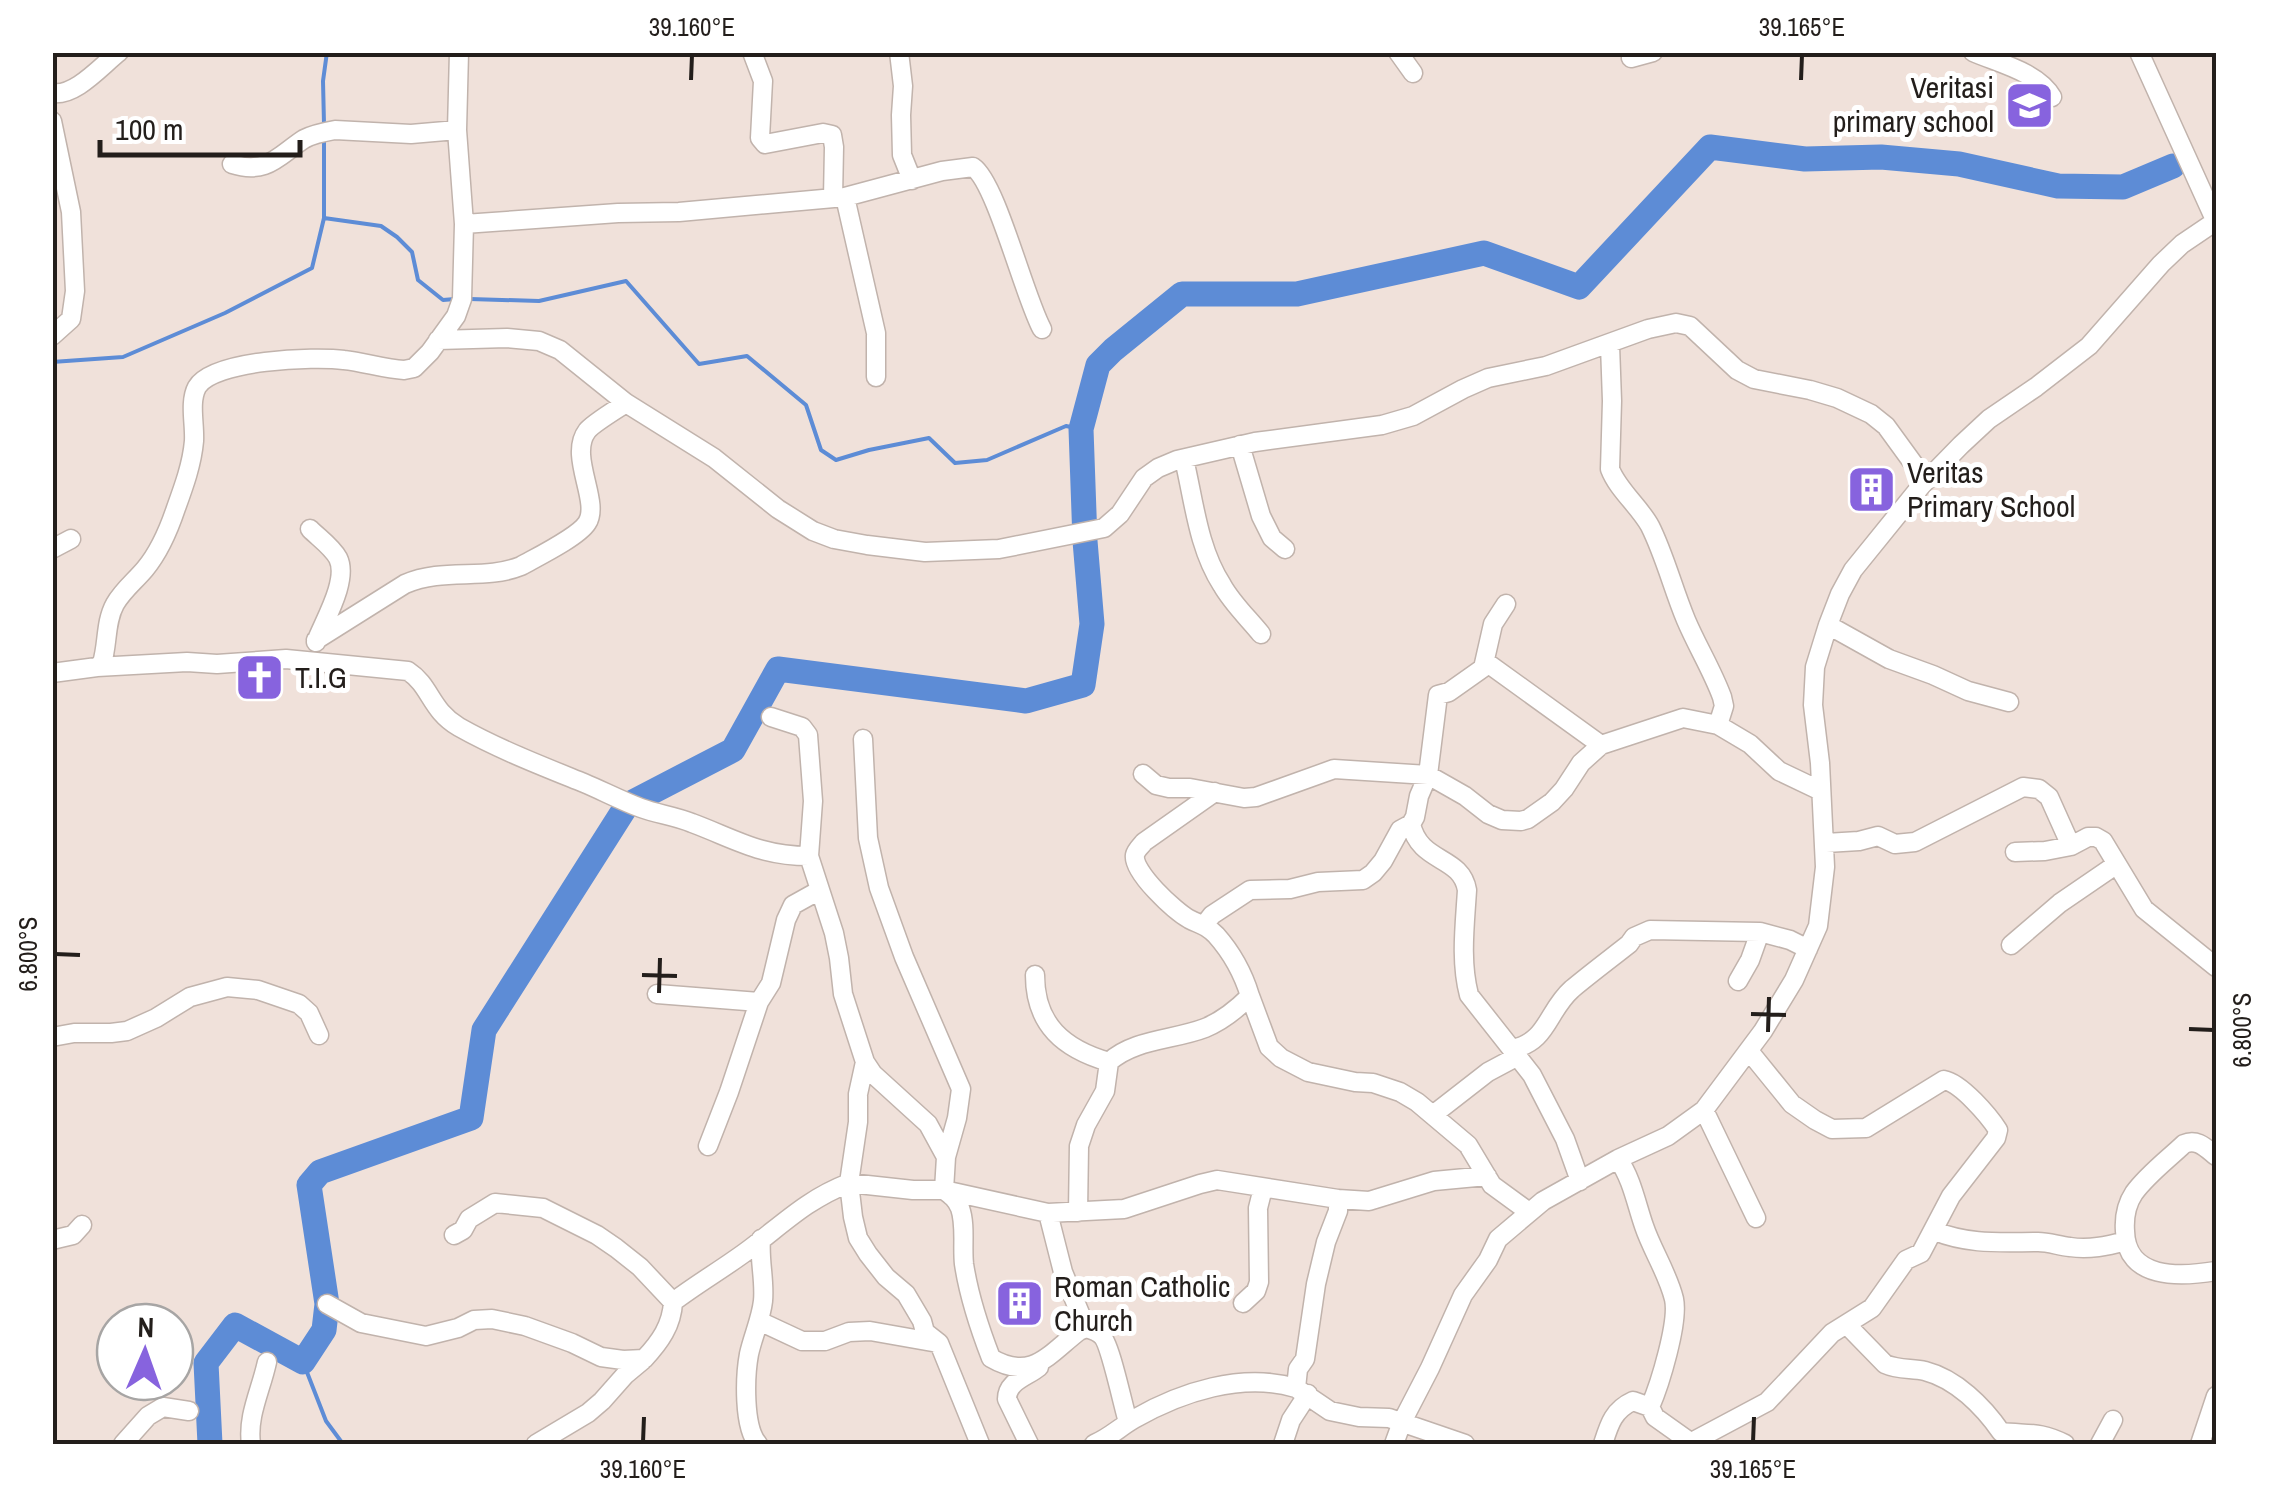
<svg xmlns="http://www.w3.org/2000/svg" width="2269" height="1497" viewBox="0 0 2269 1497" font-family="'Archivo Narrow',sans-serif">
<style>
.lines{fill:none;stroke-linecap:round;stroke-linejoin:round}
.stream{stroke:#5d8cd6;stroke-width:4}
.river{stroke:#5d8cd6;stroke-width:25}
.minor-casing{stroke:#c1b3ac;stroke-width:21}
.minor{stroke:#fff;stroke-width:18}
.ticks{fill:none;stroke:#231e1b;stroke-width:4}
.labels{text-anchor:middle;stroke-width:10;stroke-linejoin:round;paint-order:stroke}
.poi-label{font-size:30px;fill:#231e1b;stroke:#fff;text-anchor:start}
.neatline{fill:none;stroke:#231e1b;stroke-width:4}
.ticks-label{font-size:25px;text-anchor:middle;fill:#231e1b}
</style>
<rect width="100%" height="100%" fill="#f0e1da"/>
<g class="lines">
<path class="stream" d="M324,124L323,81L327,52
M324,218L381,226L397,237L412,252L418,280L443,300L455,299
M470,299L539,301L626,281L699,364L747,356L806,405L821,450L836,460L869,450L929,438L955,463L987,460L1066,426L1081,429
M52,362L123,357L225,313L312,268L324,218V139
M303,1362L326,1421L343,1444"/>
<path class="river" d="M210,1444L206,1363L235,1325L303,1362L324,1330L327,1304L309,1185L320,1172L471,1118L484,1030L627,805L733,750L778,669L1026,701L1083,685L1092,624L1085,541L1081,429L1098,365L1113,350L1182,294H1297L1484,253L1579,287L1710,147L1805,159L1881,157L1959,164L2058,186L2123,187L2173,166"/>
<defs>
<path id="minor" d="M752,52L763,81L760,138L765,144L823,133L832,135L834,147L833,198
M899,52L903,86L901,115L902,155L912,180
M1398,52L1413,73
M1973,52C1998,63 2038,72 2052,97
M2139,52L2216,222
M1631,58L1653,52
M52,93C75,97 101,66 119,52
M52,121L71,212L75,291L71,319L52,336
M232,164C267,175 278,156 304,139C313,134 324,132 335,130L411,134L457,130
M845,197L876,333V377
M464,224L618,213L679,212L845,197L942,171L973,167C996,182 1024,296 1042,329
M438,340L507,338L539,341L560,350L626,403L714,458L778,509L813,531L834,539L867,545L925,552L999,549L1104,528L1120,514L1144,478L1158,468L1177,460L1255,442L1382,425L1413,416L1463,389L1488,378L1546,366L1648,329L1676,323L1690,326L1737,370L1754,379L1810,390L1837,398L1871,414L1886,426L1926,481
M1610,345L1612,401L1610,469C1618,490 1639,506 1650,526C1665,556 1673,589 1686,620C1697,646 1712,670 1722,697L1724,706L1718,725
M1240,445L1261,516L1272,538L1285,549
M1184,459C1194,501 1198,548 1222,585C1232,603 1248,618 1261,634
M310,529C319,538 332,547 338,558C349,580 324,621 316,642
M52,549L71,539
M1828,625L1889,659L1933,675L1968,691L2009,702
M316,640L405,584C444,567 484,581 521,566C537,557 578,537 587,523C601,502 568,456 587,431C592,424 617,409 626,403
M1486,662L1601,745
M97,667L187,662L217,664L286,659L408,671C431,686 430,710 459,727C498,749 542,766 584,783C603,791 622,801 641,808C657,814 675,816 692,823C735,839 760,856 809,856
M52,673L97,667L102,663C108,644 105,622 115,604C123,590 135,581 145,569C160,551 169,529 176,508C184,486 192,464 194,441C195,424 189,402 197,387C213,360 314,356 344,360C364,362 384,369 404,370L414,368L430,352L456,316L462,299L464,224L457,130L459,52
M771,717L802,727L808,735L813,801L809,856L834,933L839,958L843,994L865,1062L858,1094V1122L849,1183L913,1190H944L1048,1213L1124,1209L1200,1184L1217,1180L1338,1199L1369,1201L1434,1181L1487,1176
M863,739L868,838L879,888L904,957L961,1089L957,1118L946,1157L944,1190C952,1196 956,1199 960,1208C966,1225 962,1246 964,1264C969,1297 979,1327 991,1358C1032,1382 1049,1354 1079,1331L1086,1328
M1143,774L1156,785L1169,788H1190L1244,798L1256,797L1334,769L1428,775L1465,796L1488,814L1502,820L1521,821L1528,819L1552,802L1564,789L1581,763L1601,745L1683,718L1718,725L1750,744L1779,771L1821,791
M1411,824C1420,864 1461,855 1467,890C1465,924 1460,961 1469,995L1532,1075L1565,1139L1580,1181
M1826,843L1859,841L1878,836L1895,844L1915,842L2023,787L2039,789L2049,797L2071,846
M2015,852L2045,851L2071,846L2088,837H2096L2103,841L2144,909L2216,967
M1205,924L1212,915L1250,890L1290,889L1318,882L1363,880L1373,873L1383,861L1400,830L1411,824L1415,817L1419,796L1428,775L1438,695L1449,692L1483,668L1493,624L1506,604
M2011,945L2060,903L2117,864
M1035,975C1035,1025 1064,1049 1109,1062
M1738,981L1750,960L1760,932
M657,994L759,1002
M1250,996L1269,1047L1281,1058L1308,1072L1355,1082L1373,1083L1400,1092L1417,1102L1468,1145L1492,1185L1529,1212
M52,1037L74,1033H111L127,1031L156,1018L190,997L227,987L258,990L299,1004L309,1013L319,1035
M1512,1049C1548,1042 1547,1011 1572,989C1590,974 1610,959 1629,944L1634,937L1650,930L1760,932L1790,940L1808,949
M865,1062L873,1074L928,1124L946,1157
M1704,1110L1756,1218
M1434,1114L1488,1072L1518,1056
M708,1146L729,1092L759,1002L771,983L786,920L793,905L820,890
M2216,1156C2206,1148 2197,1138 2184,1144C2167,1160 2147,1175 2134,1193C2126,1205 2124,1217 2125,1231C2126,1280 2180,1277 2216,1271
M1618,1159C1632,1179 1636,1203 1644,1226C1652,1250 1668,1274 1674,1299C1679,1322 1660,1384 1650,1407L1655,1417L1693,1444
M1338,1199V1211L1326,1242L1316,1284L1305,1359L1298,1369L1296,1388L1330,1411L1359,1417L1389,1418L1465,1444
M1078,1212L1079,1146L1086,1125L1105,1091L1109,1062C1134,1039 1174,1040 1205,1028C1222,1021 1237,1009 1250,996C1243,973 1232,953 1216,935C1206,925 1201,925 1189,919C1175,911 1132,872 1135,855C1136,850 1141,846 1144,842L1215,792
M1048,1213L1063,1272L1086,1328C1092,1330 1097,1331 1101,1335C1110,1342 1123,1406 1128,1422
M1935,1231C1969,1245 2002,1242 2038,1242C2049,1242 2059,1246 2070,1247C2089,1250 2107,1246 2126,1241
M454,1235L463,1230L469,1219L495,1203L543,1208L597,1235L616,1248L640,1267L673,1302C698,1283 726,1267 751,1248C785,1222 808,1199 849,1183L853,1217L858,1238L868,1254L886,1277L906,1294L922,1321L925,1332L939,1343L980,1444
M52,1240L73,1235L82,1225
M1243,1303L1256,1291L1259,1282L1258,1208L1263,1188
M327,1304L361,1323L426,1336L458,1328L474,1320L492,1319L525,1326L572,1343L601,1357L623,1360L644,1359C660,1342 672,1325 673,1302
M759,1321L802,1341H825L849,1332L870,1331L938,1343
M1847,1325L1885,1364C1898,1370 1912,1368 1925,1371C1956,1379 1983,1406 2001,1432C2029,1435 2039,1431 2065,1444
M1690,1443L1767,1402L1832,1333L1872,1308L1906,1260L1921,1253L1951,1196L1996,1138L1998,1130C1989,1116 1961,1083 1944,1080L1866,1128L1832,1129L1815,1120L1792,1104L1749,1051
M123,1444L148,1416L163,1407L189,1411
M251,1444C247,1416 261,1390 267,1362
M536,1444L588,1413L602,1401L625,1375L643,1360
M758,1444C743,1427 745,1376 749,1354C753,1336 761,1319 763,1301C765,1280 759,1260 761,1239
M1029,1444L1007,1399C1007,1381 1027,1377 1039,1367
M1094,1444C1109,1438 1120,1427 1134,1419C1181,1392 1242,1372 1296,1388
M1283,1444L1291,1420L1308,1394
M1394,1444L1402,1422L1430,1368L1463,1295L1488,1260L1498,1239L1543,1201L1618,1159L1668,1136L1704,1110L1763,1031L1794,980L1818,926L1825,867L1820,763L1813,705L1815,667L1828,625L1840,594L1853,570L1921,486L1961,445L1989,419L2036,387L2089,346L2161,264L2182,244L2216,221
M1603,1444C1609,1425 1613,1410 1633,1401L1650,1407
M2100,1444L2113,1420
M2200,1444L2216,1396"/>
</defs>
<use href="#minor" class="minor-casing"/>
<use href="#minor" class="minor"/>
</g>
<path class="ticks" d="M691,80L692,55M1801,80L1802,55M55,954L80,955M642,975L677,976M659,993L660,958M1751,1014L1786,1015M2189,1029L2214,1030M1768,1032L1769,997M643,1442L644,1417M1753,1442L1754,1417"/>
<defs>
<symbol id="school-square" viewBox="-11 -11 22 22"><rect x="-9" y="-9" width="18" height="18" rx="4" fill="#8763de" stroke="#fff"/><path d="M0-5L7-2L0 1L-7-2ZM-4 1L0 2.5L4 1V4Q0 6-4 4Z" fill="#fff"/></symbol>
<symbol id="building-square" viewBox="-11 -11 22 22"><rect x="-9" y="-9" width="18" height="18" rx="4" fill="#8763de" stroke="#fff"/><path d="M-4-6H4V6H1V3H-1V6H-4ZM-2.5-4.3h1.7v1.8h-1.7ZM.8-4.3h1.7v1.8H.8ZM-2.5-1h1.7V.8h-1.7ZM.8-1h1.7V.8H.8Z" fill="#fff"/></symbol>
<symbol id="church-square" viewBox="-11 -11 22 22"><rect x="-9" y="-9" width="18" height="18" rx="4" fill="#8763de" stroke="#fff"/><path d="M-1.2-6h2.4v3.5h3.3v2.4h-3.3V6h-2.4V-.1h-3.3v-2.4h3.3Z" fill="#fff"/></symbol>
</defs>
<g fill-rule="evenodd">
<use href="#school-square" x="2002" y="78" width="55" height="55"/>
<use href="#building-square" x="1844" y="462" width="55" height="55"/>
<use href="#church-square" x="232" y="650" width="55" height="55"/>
<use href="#building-square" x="992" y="1276" width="55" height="55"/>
</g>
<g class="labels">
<g class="poi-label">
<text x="1994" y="98" text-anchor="end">Veritasi<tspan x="1994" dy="34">primary school</tspan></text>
<text x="1907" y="483">Veritas<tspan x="1907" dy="34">Primary School</tspan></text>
<text x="295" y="688">T.I.G</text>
<text x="1054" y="1297">Roman Catholic<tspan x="1054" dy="34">Church</tspan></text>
</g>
</g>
<rect width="2269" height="1497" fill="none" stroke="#ffffff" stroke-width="110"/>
<g transform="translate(145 1352) rotate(2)"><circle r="48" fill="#ffffff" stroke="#a7a5a4" stroke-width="2.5"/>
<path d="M0-8L18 38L0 25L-18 38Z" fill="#8763de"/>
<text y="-15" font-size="28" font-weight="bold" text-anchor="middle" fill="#231e1b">N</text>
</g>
<path d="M100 140v15h200v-15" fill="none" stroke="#231e1b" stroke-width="5"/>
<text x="115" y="140" font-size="30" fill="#231e1b" stroke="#ffffff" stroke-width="8" paint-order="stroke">100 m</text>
<rect x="55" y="55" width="2159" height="1387" class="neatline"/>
<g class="ticks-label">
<text x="692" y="36">39.160°E</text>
<text x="1802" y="36">39.165°E</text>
<text transform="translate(28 954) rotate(-90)" y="9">6.800°S</text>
<text transform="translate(2242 1030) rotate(-90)" y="9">6.800°S</text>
<text x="643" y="1478">39.160°E</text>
<text x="1753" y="1478">39.165°E</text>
</g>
</svg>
